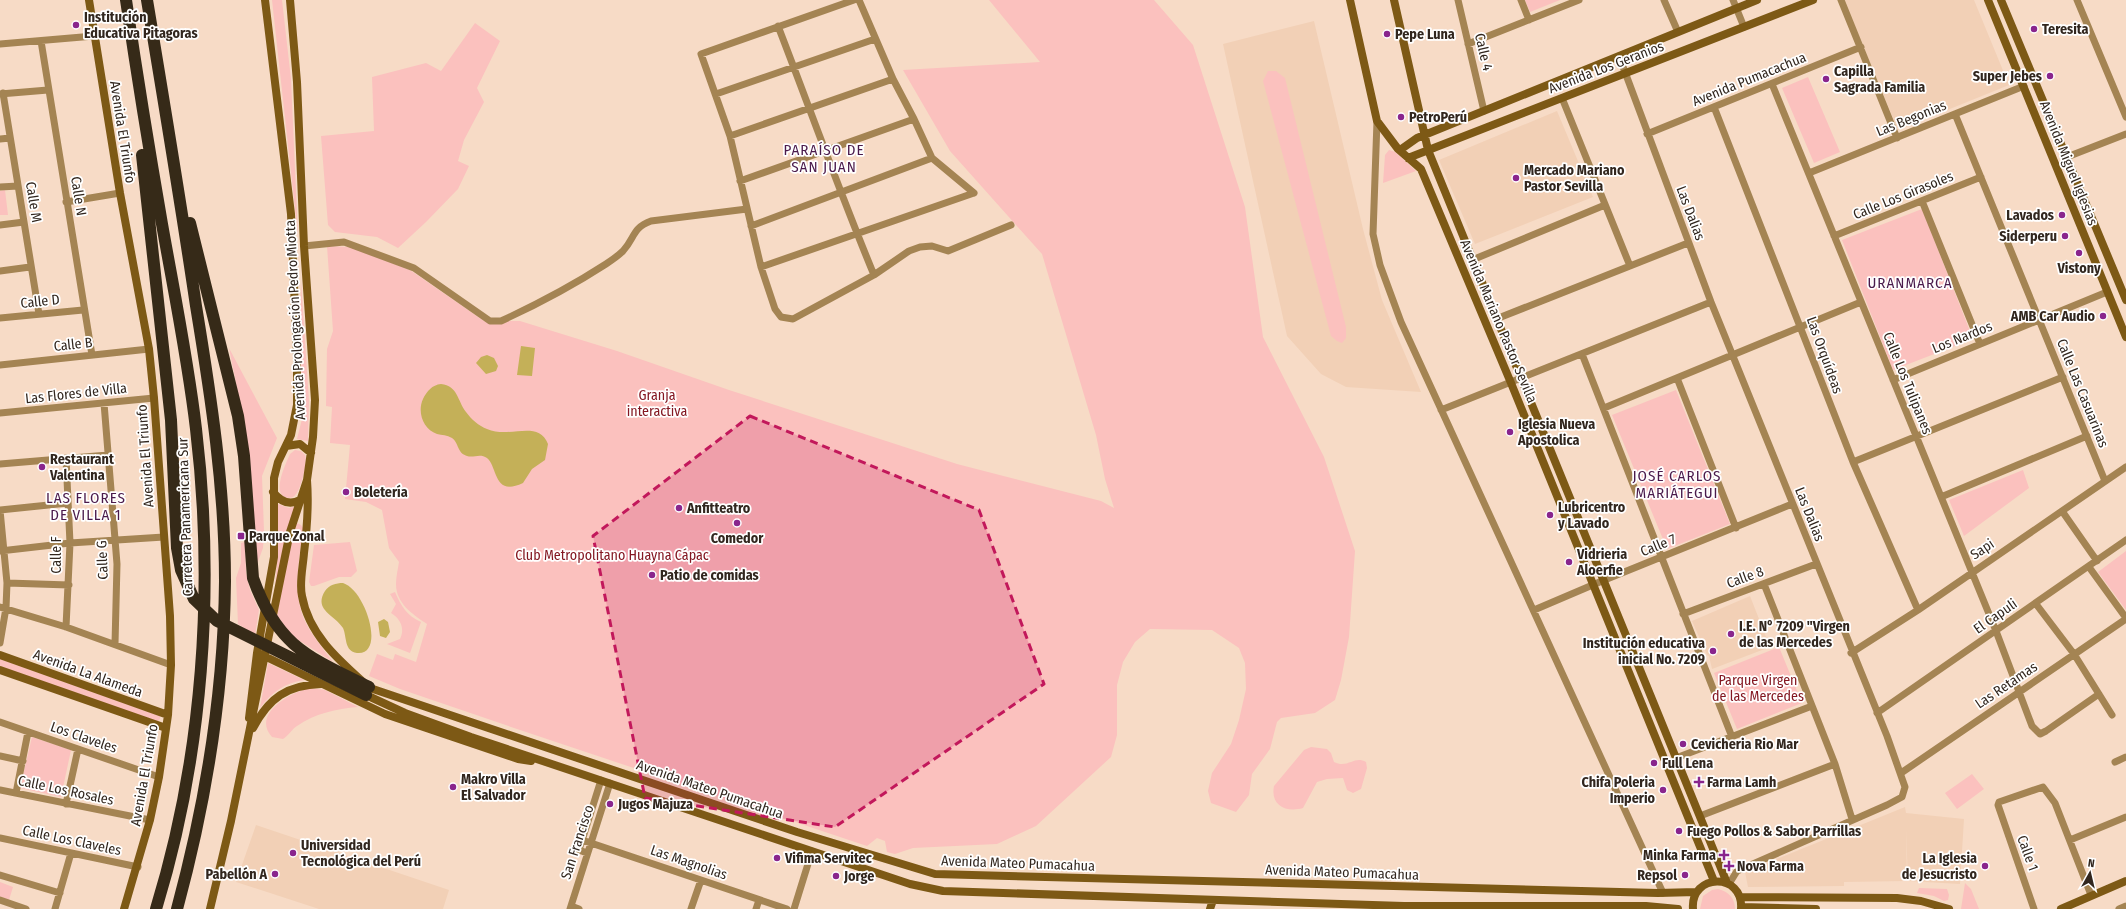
<svg xmlns="http://www.w3.org/2000/svg" width="2126" height="909" viewBox="0 0 2126 909" font-family="'Fira Sans Condensed',sans-serif">
<style>
.built{fill:#f2d0b6}
.green{fill:#fbc1be}
.water{fill:#c4b058}
.lines{fill:none;stroke-linecap:round;stroke-linejoin:round}
.street{stroke:#a48453;stroke-width:7}
.secondary{stroke:#7d5915;stroke-width:8}
.highway{stroke:#362a18;stroke-width:12}
.marked{fill:#c2185b;fill-opacity:0.2;stroke:#c2185b;stroke-width:3;stroke-dasharray:8 5;stroke-linejoin:round}
.poi-dot{fill:#89258d;stroke:#fff;stroke-width:1.5}
.labels{text-anchor:middle;stroke-width:3.5;stroke-linejoin:round;paint-order:stroke}
.poi-label{font-size:14px;font-weight:bold;fill:#31261e;stroke:#fff;text-anchor:start}
.street-label{font-size:14px;fill:#31261e;stroke:#fff}
.park-label{font-size:14px;fill:#841822;stroke:#fff}
.neighbourhood-label{font-size:15px;letter-spacing:1px;fill:#4a1a4b;stroke:#fff}
</style>
<rect width="100%" height="100%" fill="#f7dbc6"/>
<path class="built" d="M1844,0H1974L2009,85L1898,130Z
M1314,21L1363,229L1382,300L1421,392L1346,387L1321,374L1287,336L1223,44Z
M1557,111L1593,197L1475,244L1439,160Z
M1750,596L1770,647L1712,669L1709,656L1707,655L1692,621Z
M1905,807L1906,813L1964,819L1960,884L1908,881L1906,829L1907,881L1844,882V886L1748,887L1745,872Z
M256,825L449,890L443,909H319L236,882Z"/>
<path class="green" d="M272,0H282L291,79L298,236Z
M989,0H1154L1193,45L1245,207L1263,337L1324,457L1355,551L1349,637L1341,680L1335,700L1315,713L1281,718L1277,722L1270,749L1252,774L1249,795L1236,812L1211,803L1208,791L1212,773L1231,744L1239,720L1246,689L1245,663L1239,648L1212,630L1150,629L1135,642L1123,662L1117,685V735L1111,757L1036,826L997,844L913,848L895,854L887,852L885,841L877,838L867,846L523,731L400,689L369,676L377,654L393,660L395,654L416,662L427,624C412,614 396,603 396,584C396,576 398,569 399,562L389,548L382,510L366,502L345,499L350,445L330,443L332,407L326,406L327,349L333,331L327,246L350,247L410,270L484,321H520L617,351L729,390L957,464L1101,501L1114,508L1105,479L1096,435L1042,254L950,151L903,70L1040,62Z
M1525,0H1560L1530,12Z
M475,23L500,41L477,88L484,102L464,140L458,161L469,166L458,189L426,222L398,248L377,237L335,232L328,225L321,136L374,131L372,77L426,63L441,71Z
M1268,71H1276L1285,78L1346,327V338L1342,343L1337,341L1331,336L1263,81Z
M1808,77L1840,152L1814,163L1782,88Z
M1389,150L1395,152L1416,171L1383,183L1385,155Z
M5,190L8,215H0V191Z
M1922,209L1973,339L1893,370L1842,240Z
M301,281L309,401L308,441L297,439L303,415L300,337Z
M229,348L277,438L262,476L264,531L263,548L256,567L240,403Z
M1676,390L1730,524L1667,549L1612,415Z
M295,450L301,451L305,455C308,462 301,488 296,494C294,497 291,498 288,498C270,496 286,463 290,454Z
M2023,470L2029,488L1964,536L1949,500Z
M278,504L289,508L296,506L275,587L278,549Z
M297,523L301,525L303,528C300,557 292,590 304,619C311,635 323,648 333,662L292,636L277,616L288,550Z
M245,542L246,572L250,590L259,610L255,635L238,624L236,578L241,563V543Z
M350,542L357,571L351,577H339L314,586H311L309,582L314,545Z
M2126,551V610L2098,572Z
M395,592C401,606 407,616 421,622L410,653L387,644L400,639C405,629 401,619 391,613L396,604L390,594Z
M1779,647L1802,703L1737,729L1714,673Z
M0,659L160,716V719L157,722L0,668Z
M268,663L304,680C284,683 272,692 260,708Z
M310,688L325,690L358,707C336,709 316,713 297,726C292,729 289,735 283,739L272,737C251,714 291,692 310,688Z
M32,737L71,750L61,797L20,788Z
M1311,747L1327,749L1331,753L1334,762C1348,769 1354,755 1366,762L1367,768L1361,789L1353,793L1347,790L1343,778L1327,779L1317,782L1303,808C1286,813 1270,805 1274,786L1304,750Z
M1972,774L1984,789L1957,809L1945,793Z
M0,882L13,887L9,900L0,897Z
M1965,883L1971,889L1979,909H1961Z
M1919,888L1947,889L1949,895L1948,900L1944,901L1934,896L1917,893Z
M1718,889C1729,892 1735,898 1735,909H1700L1703,896L1712,890Z"/>
<path class="water" d="M521,346L535,348L532,376L517,375Z
M487,355L494,358L498,366L496,371L486,374L476,363L481,357Z
M441,384C458,386 457,400 466,412C471,419 479,426 487,429C510,439 538,419 548,444L545,460L532,469L523,483C493,497 498,467 487,458C480,453 474,458 467,456C457,453 459,443 452,438C447,435 442,435 437,434C423,429 417,412 423,399C427,391 432,385 441,384Z
M343,583C366,590 386,656 357,653C344,651 347,637 343,628C335,615 313,610 325,591C329,585 336,583 343,583Z
M384,619L388,622L390,632L386,638L380,636L378,622Z"/>
<g class="lines">
<path class="street" d="M854,0L701,54L730,136L761,267L775,309L781,317L793,319L874,275L909,251L920,247L932,246L948,251L1011,225
M859,0L893,79L914,119L932,158L974,193
M1458,0L1484,111
M1521,0L1529,20
M1664,0L1678,32
M1733,0L1744,27
M1841,0L1897,138
M2077,0L2126,117
M778,26C810,109 840,193 874,275
M41,41L92,355
M0,44L94,36
M1468,44L1579,0
M1619,56L1711,302L1887,736L1905,787L1902,797L1887,805L1737,871L1729,884
M1772,84L1996,631L2032,726L2040,734L2046,731L2099,694
M3,93L39,314
M0,94L48,90
M716,94L875,39
M1562,98L1630,266
M1714,107L1853,462L1918,610
M1955,114L2105,481
M1377,121L1373,234L1380,265L1401,322L1663,893
M1647,134L1861,47
M730,136L893,79
M0,139L10,138
M2067,157L2126,134
M1809,173L2024,86
M740,181L914,119
M0,187L18,186
M1922,201L1980,344
M66,202L120,193
M0,225L24,222
M751,226L932,158
M1834,236L1981,177
M304,246L344,242L414,268L490,321H501C538,304 572,286 606,264C612,260 618,256 623,251C635,238 632,228 651,221L747,209
M1472,260L1605,205
M761,267L974,193
M0,271L30,267
M0,318L83,310
M1496,319L1688,243
M1582,354L1732,737
M0,365L149,349
M1677,378L1736,528
M1893,380L2107,292
M104,403L117,564L115,644
M1604,408L1861,302
M1441,410L1711,302
M0,413L154,398
M1853,462L2063,377
M0,464L108,455
M1941,497L2087,436
M0,510L7,583L6,608L0,643
M0,510L68,503
M2062,511L2097,561
M0,551L70,543L164,537
M2089,567L2126,618
M7,583L69,585
M1764,584L1835,764L1852,819
M2036,604L2074,654L2112,715
M0,607L66,627L171,665
M1534,610L1602,581L1792,504
M1683,614L1816,564
M66,627L70,543L66,458
M1851,653L1918,610L2126,467
M1877,713L2126,540
M0,722L159,777
M0,756L23,761
M1676,758L1812,706
M2115,762L2126,757
M1901,773L2126,619
M0,790L150,820
M16,793L28,732
M66,804L78,749
M1700,816L1835,764
M0,838L138,867
M582,840L787,909
M2070,840L2126,817
M587,853L579,850L601,780
M0,875L60,893
M0,900L26,909
M571,906L579,909
M55,909L71,853
M570,909L610,783
M691,909L701,880
M756,909L759,900
M794,909L812,851
M2034,909L1998,805L1999,802L2043,787L2055,803L2091,895
M2119,909L2126,906"/>
<path class="secondary" d="M89,0L120,193L149,349L154,398L170,616L171,665L168,715L159,777L150,820L124,909
M1350,0L1377,121L1398,149L1421,169L1511,383L1714,881
M1394,0L1428,150L1727,883
M1988,0L2126,337
M2001,0L2126,300
M1400,150L1417,138L1757,0
M1408,158L1813,0
M286,446L300,444L311,453
M307,480C309,505 307,529 304,553C303,567 299,583 302,596C309,636 341,662 370,688L797,832L935,874L1658,893L1696,892
M273,492C280,501 289,506 300,500
M260,654L385,714L518,759L531,761
M0,655L168,715
M0,670L166,728
M366,695L405,713L471,737L910,884L943,891L1404,906H1646L1678,909
M249,718L257,653L274,557V478L278,462L291,435L297,405V357L291,214L265,0
M253,728C269,698 287,685 321,684
M1740,897L1897,898L1921,901L1949,909
M1742,907L1816,909
M210,909L231,821L290,532L307,480L313,437L315,400L304,246L297,82L290,0
M1210,909L1213,900
M1693,909C1690,873 1744,872 1741,909
M2061,909L2126,881"/>
<path class="highway" d="M126,0C137,75 149,149 162,224C174,292 188,360 196,429C215,588 203,756 156,909
M147,0C164,102 181,204 196,306C211,397 225,488 225,581C224,692 206,802 177,909
M142,155L171,420L177,548L181,570L194,599L217,621L366,695
M190,223L238,416L244,456L253,578C277,646 308,657 369,687"/>
</g>
<path class="marked" d="M750,416L979,510L1044,684L835,827L645,798L593,536Z"/>
<g class="poi-dot">
<circle cx="76" cy="25" r="4"/>
<circle cx="2034" cy="29" r="4"/>
<circle cx="1387" cy="34" r="4"/>
<circle cx="2050" cy="76" r="4"/>
<circle cx="1826" cy="79" r="4"/>
<circle cx="1401" cy="117" r="4"/>
<circle cx="1516" cy="178" r="4"/>
<circle cx="2062" cy="215" r="4"/>
<circle cx="2065" cy="236" r="4"/>
<circle cx="2079" cy="253" r="4"/>
<circle cx="2103" cy="316" r="4"/>
<circle cx="1510" cy="432" r="4"/>
<circle cx="42" cy="467" r="4"/>
<circle cx="346" cy="492" r="4"/>
<circle cx="679" cy="508" r="4"/>
<circle cx="1550" cy="515" r="4"/>
<circle cx="737" cy="523" r="4"/>
<rect x="237" y="532" width="8" height="8" rx="2"/>
<circle cx="1569" cy="562" r="4"/>
<circle cx="652" cy="575" r="4"/>
<circle cx="1731" cy="634" r="4"/>
<circle cx="1713" cy="651" r="4"/>
<circle cx="1683" cy="744" r="4"/>
<circle cx="1654" cy="763" r="4"/>
<path d="M1697 776h4v4h4v4h-4v4h-4v-4h-4v-4h4z"/>
<circle cx="453" cy="787" r="4"/>
<circle cx="1663" cy="790" r="4"/>
<circle cx="610" cy="804" r="4"/>
<circle cx="1679" cy="831" r="4"/>
<circle cx="293" cy="853" r="4"/>
<path d="M1722 849h4v4h4v4h-4v4h-4v-4h-4v-4h4z"/>
<circle cx="777" cy="858" r="4"/>
<path d="M1727 860h4v4h4v4h-4v4h-4v-4h-4v-4h4z"/>
<circle cx="1985" cy="866" r="4"/>
<circle cx="275" cy="874" r="4"/>
<circle cx="1685" cy="875" r="4"/>
<circle cx="836" cy="876" r="4"/>
</g>
<g class="labels">
<g class="poi-label">
<text x="84" y="22">Institución<tspan x="84" dy="16">Educativa Pitagoras</tspan></text>
<text x="2042" y="34">Teresita</text>
<text x="1395" y="39">Pepe Luna</text>
<text x="1834" y="76">Capilla<tspan x="1834" dy="16">Sagrada Familia</tspan></text>
<text x="2042" y="81" text-anchor="end">Super Jebes</text>
<text x="1409" y="122">PetroPerú</text>
<text x="1524" y="175">Mercado Mariano<tspan x="1524" dy="16">Pastor Sevilla</tspan></text>
<text x="2054" y="220" text-anchor="end">Lavados</text>
<text x="2057" y="241" text-anchor="end">Siderperu</text>
<text x="2079" y="273" text-anchor="middle">Vistony</text>
<text x="2095" y="321" text-anchor="end">AMB Car Audio</text>
<text x="1518" y="429">Iglesia Nueva<tspan x="1518" dy="16">Apostolica</tspan></text>
<text x="50" y="464">Restaurant<tspan x="50" dy="16">Valentina</tspan></text>
<text x="354" y="497">Boletería</text>
<text x="1558" y="512">Lubricentro<tspan x="1558" dy="16">y Lavado</tspan></text>
<text x="687" y="513">Anfitteatro</text>
<text x="249" y="541">Parque Zonal</text>
<text x="737" y="543" text-anchor="middle">Comedor</text>
<text x="1577" y="559">Vidrieria<tspan x="1577" dy="16">Aloerfie</tspan></text>
<text x="660" y="580">Patio de comidas</text>
<text x="1739" y="631">I.E. N° 7209 "Virgen<tspan x="1739" dy="16">de las Mercedes</tspan></text>
<text x="1705" y="648" text-anchor="end">Institución educativa<tspan x="1705" dy="16">inicial No. 7209</tspan></text>
<text x="1691" y="749">Cevicheria Rio Mar</text>
<text x="1662" y="768">Full Lena</text>
<text x="461" y="784">Makro Villa<tspan x="461" dy="16">El Salvador</tspan></text>
<text x="1655" y="787" text-anchor="end">Chifa Poleria<tspan x="1655" dy="16">Imperio</tspan></text>
<text x="1707" y="787">Farma Lamh</text>
<text x="618" y="809">Jugos Majuza</text>
<text x="1687" y="836">Fuego Pollos &amp; Sabor Parrillas</text>
<text x="301" y="850">Universidad<tspan x="301" dy="16">Tecnológica del Perú</tspan></text>
<text x="1716" y="860" text-anchor="end">Minka Farma</text>
<text x="785" y="863">Vifima Servitec</text>
<text x="1977" y="863" text-anchor="end">La Iglesia<tspan x="1977" dy="16">de Jesucristo</tspan></text>
<text x="1737" y="871">Nova Farma</text>
<text x="267" y="879" text-anchor="end">Pabellón A</text>
<text x="1677" y="880" text-anchor="end">Repsol</text>
<text x="844" y="881">Jorge</text>
</g>
<g class="street-label">
<text transform="translate(1484 52) rotate(77)" y="5">Calle 4</text>
<text transform="translate(1606 67) rotate(-21)" y="5">Avenida Los Geranios</text>
<text transform="translate(1749 79) rotate(-22)" y="5">Avenida Pumacachua</text>
<text transform="translate(1911 118) rotate(-22)" y="5">Las Begonias</text>
<text transform="translate(123 132) rotate(81)" y="5">Avenida El Triunfo</text>
<text transform="translate(2069 163) rotate(68)" y="5">Avenida Miguel Iglesias</text>
<text transform="translate(1903 195) rotate(-22)" y="5">Calle Los Girasoles</text>
<text transform="translate(79 196) rotate(81)" y="5">Calle N</text>
<text transform="translate(34 202) rotate(81)" y="5">Calle M</text>
<text transform="translate(1691 213) rotate(69)" y="5">Las Dalias</text>
<text transform="translate(40 301) rotate(-6)" y="5">Calle D</text>
<text transform="translate(295 320) rotate(-93)" y="5">Avenida Prolongación Pedro Miotta</text>
<text transform="translate(1499 321) rotate(67)" y="5">Avenida Mariano Pastor Sevilla</text>
<text transform="translate(1962 337) rotate(-22)" y="5">Los Nardos</text>
<text transform="translate(73 344) rotate(-6)" y="5">Calle B</text>
<text transform="translate(1825 355) rotate(70)" y="5">Las Orquídeas</text>
<text transform="translate(1908 383) rotate(68)" y="5">Calle Los Tulipanes</text>
<text transform="translate(76 393) rotate(-6)" y="5">Las Flores de Villa</text>
<text transform="translate(2083 393) rotate(68)" y="5">Calle Las Casuarinas</text>
<text transform="translate(145 456) rotate(-94)" y="5">Avenida El Triunfo</text>
<text transform="translate(1810 514) rotate(68)" y="5">Las Dalias</text>
<text transform="translate(185 517) rotate(-92)" y="5">Carretera Panamericana Sur</text>
<text transform="translate(1658 545) rotate(-22)" y="5">Calle 7</text>
<text transform="translate(1982 549) rotate(-34)" y="5">Sapi</text>
<text transform="translate(56 555) rotate(-90)" y="5">Calle F</text>
<text transform="translate(102 560) rotate(-92)" y="5">Calle G</text>
<text transform="translate(1745 577) rotate(-20)" y="5">Calle 8</text>
<text transform="translate(1995 616) rotate(-35)" y="5">El Capuli</text>
<text transform="translate(88 673) rotate(20)" y="5">Avenida La Alameda</text>
<text transform="translate(2006 685) rotate(-34)" y="5">Las Retamas</text>
<text transform="translate(84 737) rotate(19)" y="5">Los Claveles</text>
<text transform="translate(144 775) rotate(-80)" y="5">Avenida El Triunfo</text>
<text transform="translate(710 789) rotate(19)" y="5">Avenida Mateo Pumacahua</text>
<text transform="translate(66 790) rotate(12)" y="5">Calle Los Rosales</text>
<text transform="translate(72 840) rotate(12)" y="5">Calle Los Claveles</text>
<text transform="translate(577 842) rotate(-72)" y="5">San Francisco</text>
<text transform="translate(2028 853) rotate(70)" y="5">Calle 1</text>
<text transform="translate(689 862) rotate(19)" y="5">Las Magnolias</text>
<text transform="translate(1018 863) rotate(2)" y="5">Avenida Mateo Pumacahua</text>
<text transform="translate(1342 872) rotate(2)" y="5">Avenida Mateo Pumacahua</text>
</g>
<g class="park-label">
<text x="657" y="400">Granja<tspan x="657" dy="16">interactiva</tspan></text>
<text x="612" y="560">Club Metropolitano Huayna Cápac</text>
<text x="1758" y="685">Parque Virgen<tspan x="1758" dy="16">de las Mercedes</tspan></text>
</g>
<g class="neighbourhood-label">
<text x="824" y="155">PARAÍSO DE<tspan x="824" dy="17">SAN JUAN</tspan></text>
<text x="1910" y="288">URANMARCA</text>
<text x="1677" y="481">JOSÉ CARLOS<tspan x="1677" dy="17">MARIÁTEGUI</tspan></text>
<text x="86" y="503">LAS FLORES<tspan x="86" dy="17">DE VILLA 1</tspan></text>
</g>
</g>
<g transform="translate(2090 873) rotate(8)" stroke="#ffffff" stroke-width="3" paint-order="stroke">
<path d="M0-3L7 15L0 10L-7 15Z" fill="#31261e"/>
<text y="-6" font-size="11" font-weight="bold" text-anchor="middle" fill="#31261e">N</text>
</g>
</svg>
